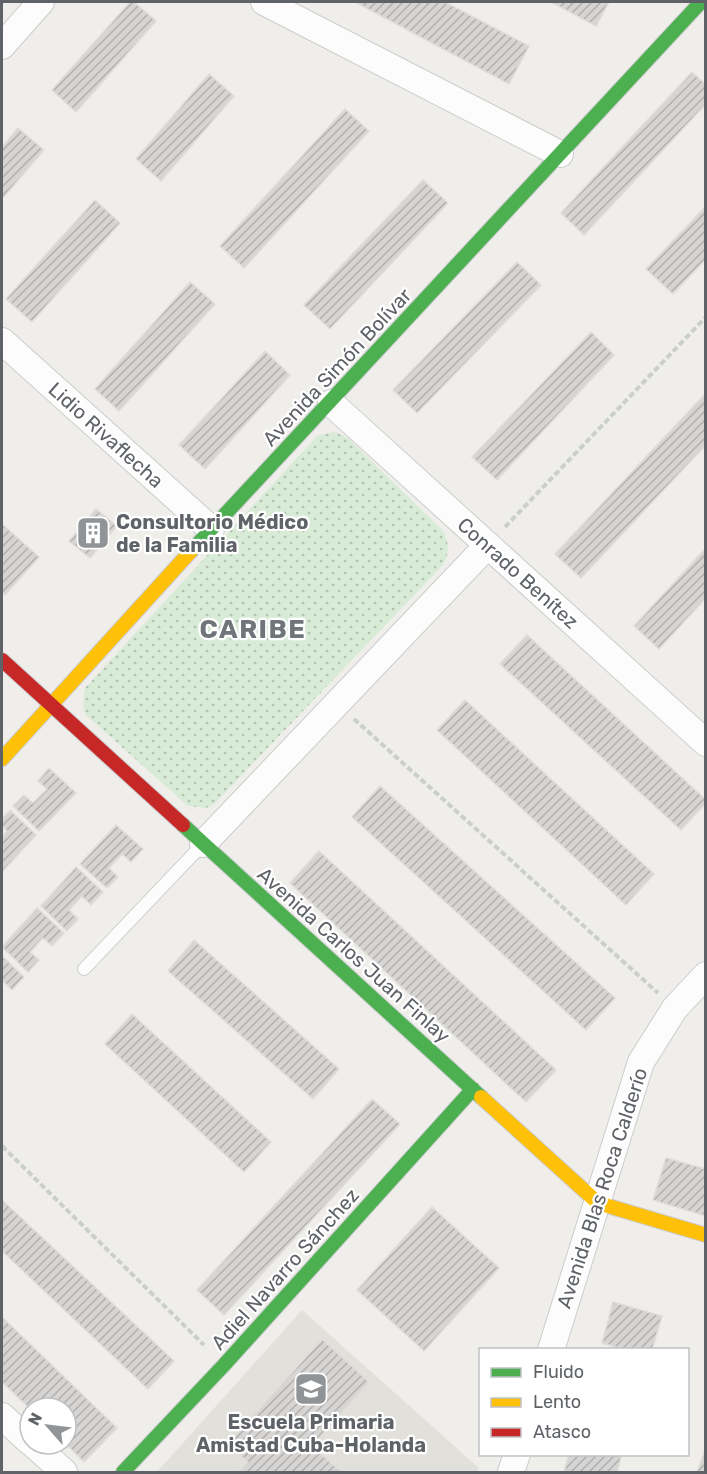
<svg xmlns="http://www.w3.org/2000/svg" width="707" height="1474" viewBox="0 0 707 1474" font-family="Rubik,sans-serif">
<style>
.education{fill:#e2e0da}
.grass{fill:url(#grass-dots)}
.building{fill:url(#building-hatch);stroke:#deddd9;stroke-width:1.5}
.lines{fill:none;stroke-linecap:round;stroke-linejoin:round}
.lane-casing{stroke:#cbcccc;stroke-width:14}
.street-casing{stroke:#cbcccc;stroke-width:28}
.fast-casing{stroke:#cacacb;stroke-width:16}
.slow-casing{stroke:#cacacb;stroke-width:16}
.jam-casing{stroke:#cacacb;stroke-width:16}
.path{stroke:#cacfcc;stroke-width:4;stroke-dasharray:6 3;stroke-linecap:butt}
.lane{stroke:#fdfcfc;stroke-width:12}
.street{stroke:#fdfcfc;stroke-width:26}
.fast{stroke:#4caf50;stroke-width:14}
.slow{stroke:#ffc107;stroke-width:14}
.jam{stroke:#c62828;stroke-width:14}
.labels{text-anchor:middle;stroke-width:4.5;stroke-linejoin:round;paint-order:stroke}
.street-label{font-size:20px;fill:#5f6368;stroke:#fff}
.poi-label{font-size:20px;font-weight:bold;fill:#5f6368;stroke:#fff;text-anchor:start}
.district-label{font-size:26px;font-weight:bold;letter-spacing:1.5px;fill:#70757a;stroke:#fff}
</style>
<defs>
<pattern id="grass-dots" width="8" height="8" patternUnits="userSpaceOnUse" patternTransform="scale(1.5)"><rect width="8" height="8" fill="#d8ebd6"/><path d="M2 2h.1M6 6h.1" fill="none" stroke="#b2c2b1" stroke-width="1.8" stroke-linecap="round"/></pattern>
<pattern id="building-hatch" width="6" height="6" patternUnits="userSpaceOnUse" patternTransform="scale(1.5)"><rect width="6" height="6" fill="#d6d5d3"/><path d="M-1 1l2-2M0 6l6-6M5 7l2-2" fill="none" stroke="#b1b0af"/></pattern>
</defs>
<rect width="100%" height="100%" fill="#efeeea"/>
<path class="education" d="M302,1310L479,1468L476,1472H157Z"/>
<path class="grass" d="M334,432L342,435L350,440L443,531C449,543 450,552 443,565L214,804L206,808L188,806L86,715L83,706L85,688L317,436Z"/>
<path class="building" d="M130,2H134L156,21L76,112L52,90Z
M355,2H445L529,46L509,84Z
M551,2H609L596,26Z
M692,72L706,85V104L584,235L561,213Z
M209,74L234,96L161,181L136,159Z
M345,109L369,131L244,268L220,246Z
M18,128L44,150L2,199V147Z
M423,180L448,203L330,329L304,305Z
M95,200L120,223L32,322L6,299Z
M706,206V259L673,294L646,269Z
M517,262L541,285L417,413L393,390Z
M190,282L215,304L119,411L95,389Z
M591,332L614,355L497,480L472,457Z
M265,351L290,375L205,469L179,445Z
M706,393V445L581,578L555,554Z
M96,509L117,526L90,558L69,541Z
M2,524L39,557L5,595L2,592Z
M706,548V598L659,649L634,626Z
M527,635L706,800V803L681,830L500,664Z
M465,700L654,874L626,905L437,730Z
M49,768L76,793L39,831L13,806L24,795L33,803L47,789L38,781Z
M380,786L615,998L586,1030L352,817Z
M10,810L36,835L2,872V837L7,831L2,826V819Z
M116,825L143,849L131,862L122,854L109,868L118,877L107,888L80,864Z
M319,851L556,1070L526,1102L290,883Z
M76,867L103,892L91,905L82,896L69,910L78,919L67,931L41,906Z
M37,908L64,933L52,946L43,938L30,952L39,960L28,972L2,947Z
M194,940L339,1069L313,1099L168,971Z
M2,956L24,977L12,990L3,981L2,983Z
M132,1014L271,1142L244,1172L105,1044Z
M372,1099L400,1124L224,1315L197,1290Z
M666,1158L706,1169V1216L653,1200Z
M2,1200L174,1361L148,1389L2,1251Z
M432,1207L499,1268L424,1351L357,1290Z
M613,1302L662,1316L652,1350H625L602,1343Z
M2,1317L117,1428L84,1462L66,1444V1408L30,1409L2,1382Z
M322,1339L369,1382L312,1446L341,1472H239L248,1462L228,1444Z
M706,1448V1472H697Z
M569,1454H622L617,1472H564Z"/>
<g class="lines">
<defs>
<path id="lane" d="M84,969L203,844"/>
<path id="street" d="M264,2L560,154
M2,46L41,2
M2,341L211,529
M331,403L706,743
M203,844L488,545
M551,1350L641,1062L675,1008L706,975
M2,1416L30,1442
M33,1444L64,1472
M511,1472L517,1454"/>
<path id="fast" d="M191,551L701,2
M183,825L481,1097
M123,1472L224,1365L473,1089"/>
<path id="slow" d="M2,759L191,551
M481,1097L598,1203L706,1235"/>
<path id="jam" d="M2,660L183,825"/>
</defs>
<use href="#lane" class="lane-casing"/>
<use href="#street" class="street-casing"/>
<use href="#fast" class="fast-casing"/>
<use href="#slow" class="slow-casing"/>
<use href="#jam" class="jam-casing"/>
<path class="path" d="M505,527L706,317
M354,719L658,993
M2,1146L204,1345"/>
<use href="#lane" class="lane"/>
<use href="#street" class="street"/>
<use href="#fast" class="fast"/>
<use href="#slow" class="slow"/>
<use href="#jam" class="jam"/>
</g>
<defs>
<symbol id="building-square" viewBox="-11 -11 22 22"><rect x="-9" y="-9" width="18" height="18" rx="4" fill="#919496" stroke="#fff"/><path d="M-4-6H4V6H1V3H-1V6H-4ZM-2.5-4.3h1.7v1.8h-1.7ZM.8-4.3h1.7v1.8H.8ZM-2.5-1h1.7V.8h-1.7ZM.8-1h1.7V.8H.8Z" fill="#fff"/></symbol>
<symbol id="school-square" viewBox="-11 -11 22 22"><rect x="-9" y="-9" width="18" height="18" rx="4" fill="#919496" stroke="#fff"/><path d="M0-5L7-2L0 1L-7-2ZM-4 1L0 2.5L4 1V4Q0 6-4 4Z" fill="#fff"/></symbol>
</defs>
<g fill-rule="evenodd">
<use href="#building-square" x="74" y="514" width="38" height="38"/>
<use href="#school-square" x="292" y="1370" width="38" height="38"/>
</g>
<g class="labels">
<g class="street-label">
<text transform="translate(337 367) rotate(-47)" y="7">Avenida Simón Bolívar</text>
<text transform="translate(106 435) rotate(42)" y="7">Lidio Rivaflecha</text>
<text transform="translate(518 573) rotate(42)" y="7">Conrado Benítez</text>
<text transform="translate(354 955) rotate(42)" y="7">Avenida Carlos Juan Finlay</text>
<text transform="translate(602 1188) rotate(-72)" y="7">Avenida Blas Roca Calderío</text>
<text transform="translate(285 1269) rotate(-48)" y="7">Adiel Navarro Sánchez</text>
</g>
<g class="poi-label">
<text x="116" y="529">Consultorio Médico<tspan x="116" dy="23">de la Familia</tspan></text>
<text x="311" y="1429" text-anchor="middle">Escuela Primaria<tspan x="311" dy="23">Amistad Cuba-Holanda</tspan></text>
</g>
<g class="district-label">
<text x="253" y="638">CARIBE</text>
</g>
</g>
<rect width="707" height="1474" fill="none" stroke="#5f6368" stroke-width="6"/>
<rect x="479" y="1348" width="210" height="108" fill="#ffffff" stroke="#bfc1c3" stroke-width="1.5"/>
<rect x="491" y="1368" width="30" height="9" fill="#4caf50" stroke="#bfc1c3" stroke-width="1.5"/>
<text x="533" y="1378" font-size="18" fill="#5f6368">Fluido</text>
<rect x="491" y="1398" width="30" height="9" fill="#ffc107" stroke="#bfc1c3" stroke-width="1.5"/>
<text x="533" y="1408" font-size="18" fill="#5f6368">Lento</text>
<rect x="491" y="1428" width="30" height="9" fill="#c62828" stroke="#bfc1c3" stroke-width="1.5"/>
<text x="533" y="1438" font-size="18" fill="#5f6368">Atasco</text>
<g transform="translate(48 1426) rotate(298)"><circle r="28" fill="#ffffff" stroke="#bfc1c3" stroke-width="1.5"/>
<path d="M0-4.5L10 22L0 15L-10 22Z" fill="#919496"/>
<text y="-9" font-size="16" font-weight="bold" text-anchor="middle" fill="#5f6368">N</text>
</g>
</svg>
